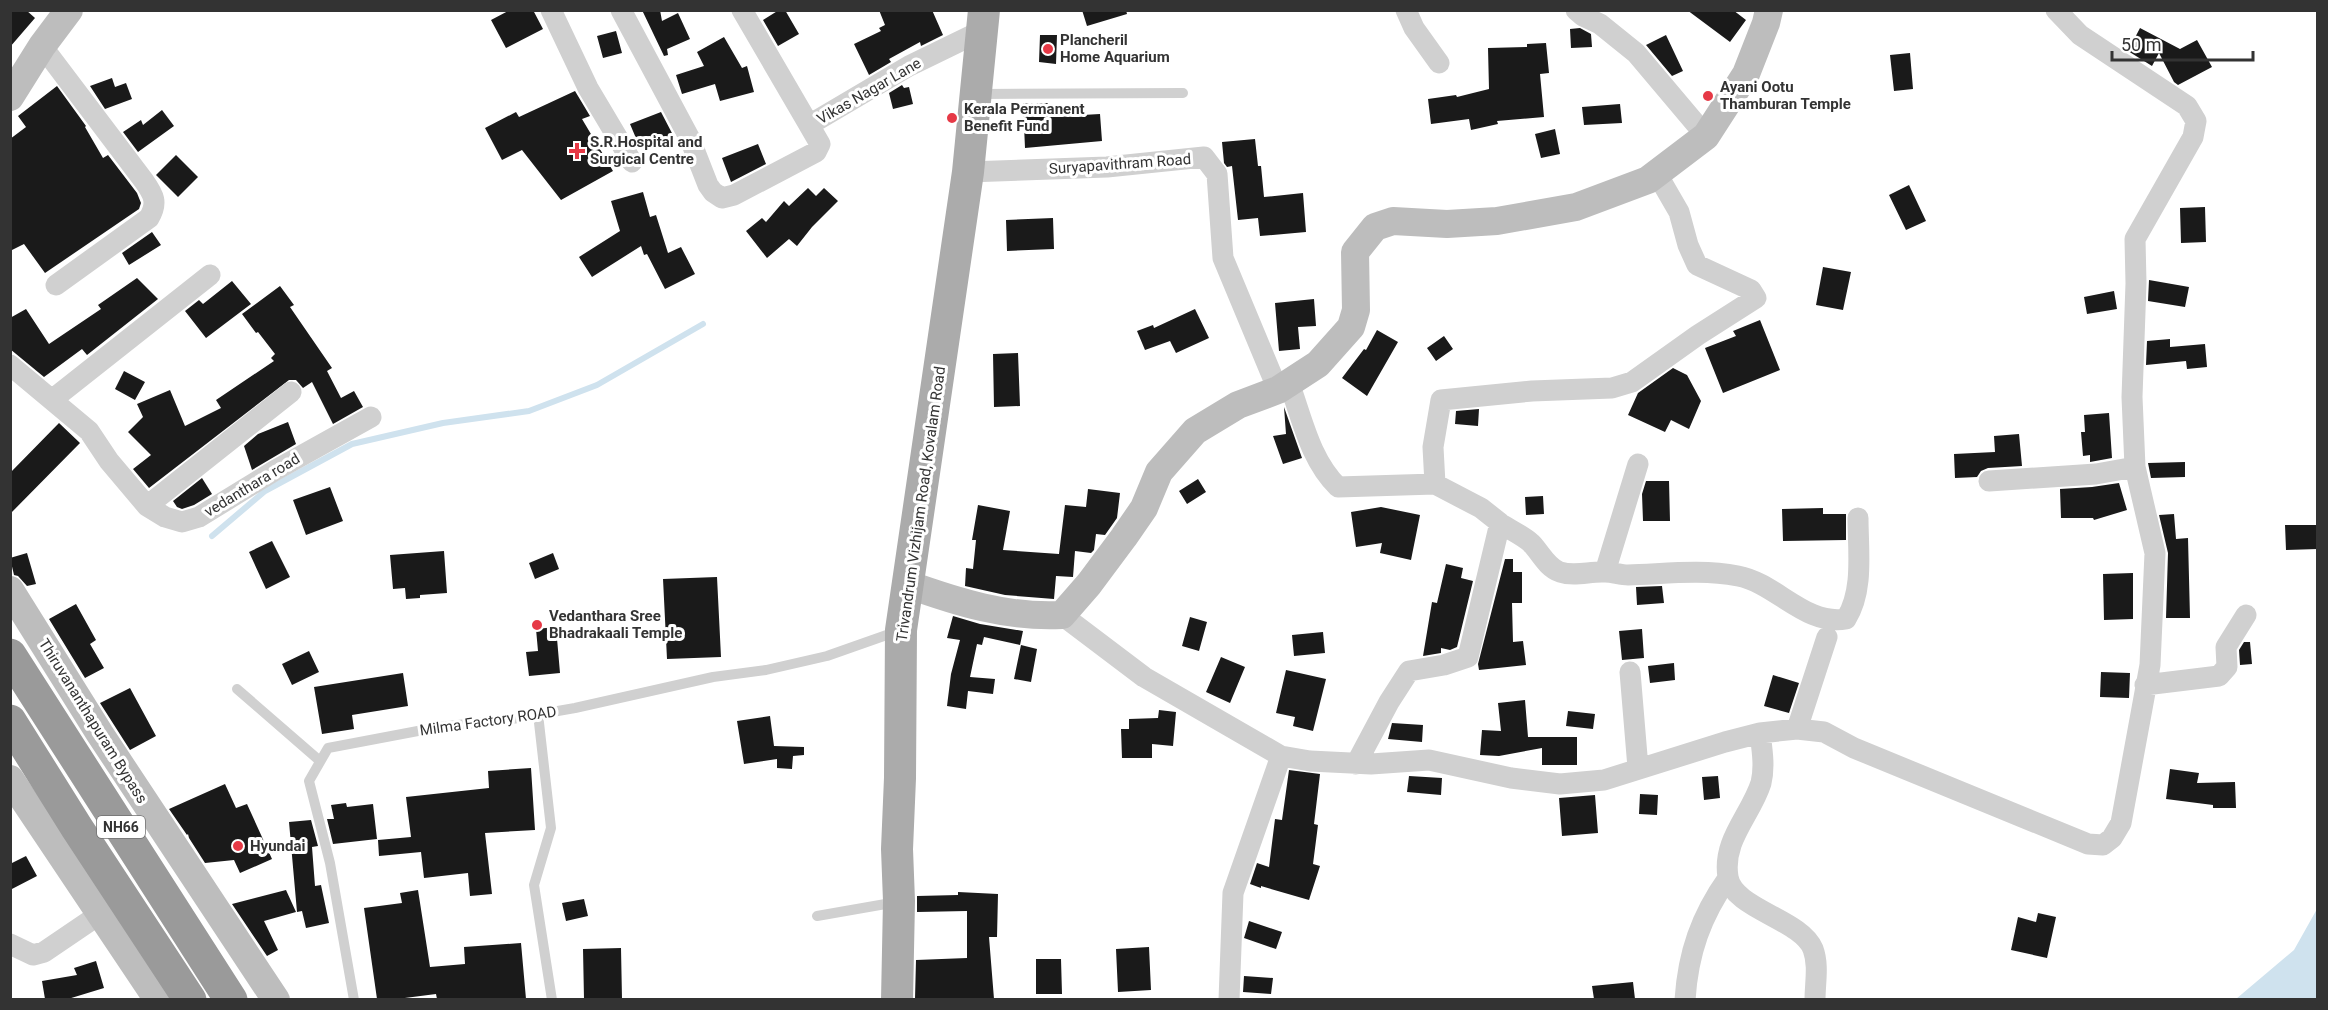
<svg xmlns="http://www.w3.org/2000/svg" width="2328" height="1010" viewBox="0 0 2328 1010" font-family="Roboto,sans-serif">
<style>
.water{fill:#cfe2ee}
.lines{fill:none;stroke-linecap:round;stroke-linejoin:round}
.stream{stroke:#cfe2ee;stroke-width:6}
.building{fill:#1a1a1a}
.lane{stroke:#d0d0d0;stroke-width:10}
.street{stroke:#d0d0d0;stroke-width:21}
.secondary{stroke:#bdbdbd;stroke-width:28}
.primary{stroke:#ababab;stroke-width:32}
.highway{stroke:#9a9a9a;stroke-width:33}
.poi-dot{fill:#e63946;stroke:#fff;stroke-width:2}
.labels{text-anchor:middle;stroke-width:6;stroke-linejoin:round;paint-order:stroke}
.shield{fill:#fff;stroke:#707070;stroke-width:1.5}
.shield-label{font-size:14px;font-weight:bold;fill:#333}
.poi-label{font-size:15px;font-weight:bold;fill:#333;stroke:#fff;text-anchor:start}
.street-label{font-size:15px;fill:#333;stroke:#fff}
</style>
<rect width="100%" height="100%" fill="#fff"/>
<path class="water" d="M2317,909V999H2236L2294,950Z"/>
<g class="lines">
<path class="stream" d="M212,536L265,491L352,444L443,423L529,411L597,385L703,324"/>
</g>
<path class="building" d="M10,10H26L35,18L10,47Z
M510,10H533L543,29L506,48L491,20Z
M642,10H660L662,21L678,13L690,39L667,49L668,55L664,56Z
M779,10H785L799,34L778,46L763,20Z
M879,10H932L943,35L921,46L920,42L889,59L891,62L869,75L854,44L881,31L879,28L885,25Z
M1082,10H1126L1127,14L1087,26Z
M1687,10H1733L1746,20L1730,42Z
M1580,28L1591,34L1592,47L1571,48L1570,29Z
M2140,28L2180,49L2197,40L2212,67L2178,85L2174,82L2159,53L2152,66L2128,51Z
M616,31L622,53L603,58L597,36Z
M1040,35H1057L1056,64L1039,62Z
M1666,35L1683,71L1672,76L1646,45Z
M724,37L742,68L747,66L754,92L720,101L715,84L682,94L676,75L704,66L697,52Z
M1546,43L1549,73L1540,74L1544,117L1497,121L1498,124L1471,130L1469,119L1431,124L1428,99L1456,95L1457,97L1489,89L1488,48L1527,47V44Z
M1910,53L1913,89L1894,91L1890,55Z
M112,78L115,87L126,83L132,99L105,109L90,86Z
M902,85L904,88L909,87L913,104L893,109L889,93Z
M57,86L86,126L85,127L103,158L108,155L137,193L141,203L139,209L45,273L24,244L10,251V139L26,127L18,116Z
M575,91L590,116L582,119L613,171L561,200L522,150L502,160L485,128L516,112L519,117Z
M1023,103H1048V117L1100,114L1102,141L1025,148Z
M1620,104L1622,123L1584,125L1582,107Z
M162,110L174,126L138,152L123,132L141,120L143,125Z
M661,112L674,137L641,150L630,124Z
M1555,129L1560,154L1541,158L1535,134Z
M1255,139L1258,166H1261L1264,197L1303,193L1306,232L1260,236L1258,218L1238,220L1232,166L1227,167L1224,163L1222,142Z
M758,144L766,164L731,182L722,158Z
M176,155L198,177L178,197L156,175Z
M1909,185L1926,221L1906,230L1889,195Z
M808,188L816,196L824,188L838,201L812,227L797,246L789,239L767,258L746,231L762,218L766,222L784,201L789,206Z
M643,192L650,217L656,215L668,253L681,247L695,274L665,289L647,254L644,255L641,246L592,277L579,257L620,231L611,201Z
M2205,207L2206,242L2181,243L2180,208Z
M1053,218L1054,249L1007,251L1006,220Z
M152,232L161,245L129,265L122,253Z
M1823,267L1851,272L1843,310L1816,305Z
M137,278L158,299L87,355L82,349L44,377L10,349V318L26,309L49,344L101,309L98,305Z
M2149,280L2189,287L2185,307L2148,301Z
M232,281L251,304L206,338L185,311L199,300L203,304Z
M280,286L294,305L290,307L332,368L327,371L341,398L354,391L363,407L333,424L312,382L303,388L296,380H289L149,488L133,469L151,455L128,432L143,417L137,404L170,390L185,426L221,408L216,400L274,361L271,358L275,354L258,332L256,333L242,314Z
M2114,291L2117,309L2087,314L2084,297Z
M1314,299L1316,326L1298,327L1300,349L1279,351L1275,303Z
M1195,309L1209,338L1176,353L1170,341L1145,350L1137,331L1153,325L1154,328Z
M1760,320L1780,370L1723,393L1705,348L1736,336L1733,331Z
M1377,330L1398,342L1367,396L1342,378L1364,349L1366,350Z
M1444,336L1453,349L1436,361L1427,348Z
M2170,339V347L2205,344L2207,367L2187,369L2186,361L2146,365L2147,341Z
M1018,353L1020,406L994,407L993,354Z
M1673,368L1687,375L1701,401L1689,429L1671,420L1665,432L1628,415L1638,393Z
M124,371L145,382L135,400L115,389Z
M1284,407L1302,458L1283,464L1273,436L1286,434Z
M1479,409L1478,426L1455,424L1456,411Z
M2109,413L2112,458L2090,462V455L2083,456L2081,432H2085L2084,415Z
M288,422L296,444L252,470L244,446L258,434Z
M59,423L80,443L10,514V473Z
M2019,434L2022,466L1988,468L1981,471L1977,477L1955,478L1954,454L1995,452L1994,436Z
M2185,462V477L2151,478L2148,463Z
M202,478L212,494L194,505L182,509L177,507L173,501Z
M1198,479L1206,492L1187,504L1179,491Z
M1646,481H1669L1670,521H1643L1642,494Z
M2119,483L2127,510L2094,520L2093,518H2061L2060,489L2092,487Z
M330,487L343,521L306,535L293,500Z
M1088,489L1120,493L1117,518L1105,535L1096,534L1094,550L1091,553L1075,551L1073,577L1056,576L1054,599L1005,595L965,586L966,568L973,569L976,540H972L978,505L1010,511L1003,550L1059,554L1065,505L1086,507Z
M1543,496L1544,514L1526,515L1525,497Z
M1381,507L1420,515L1411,560L1380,553L1382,543L1356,547L1351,512Z
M1823,508V514H1846V540L1783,541L1782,509Z
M2174,514L2176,539L2188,538L2190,618H2166L2168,553L2159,515Z
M2285,525H2318V549L2286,550Z
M272,541L290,577L266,589L249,552Z
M444,551L447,593L420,595V598L406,599L405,588L393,589L390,555Z
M27,553L36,584L27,586L18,576L14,575L10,558Z
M553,553L559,569L535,579L529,563Z
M1505,559H1513V572H1522V603H1512L1513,642L1523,641L1526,665L1479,670L1478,664Z
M1446,564L1463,568L1461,578L1473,581L1457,647L1450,650L1441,648V653L1423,656L1432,602L1437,603Z
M2133,573V619L2104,620L2103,574Z
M717,577L721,657L667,659L663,579Z
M1662,586L1664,603L1637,605L1636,587Z
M76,604L96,640L90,644L104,668L85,678L49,619Z
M953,616L980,624L1023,631L1020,645L984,637L982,645L977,644L970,677L995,679L993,694L968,691L966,709L947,706L951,674L960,640L947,638Z
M1190,617L1207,622L1199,651L1182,646Z
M556,627L560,673L529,676L526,652L538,651L536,629Z
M1642,629L1644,658L1622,660L1619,631Z
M1323,632L1325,653L1294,656L1292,635Z
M2244,642H2250L2252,664L2240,665L2239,650Z
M1021,645L1037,649L1031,682L1014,679Z
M309,651L319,672L292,685L282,664Z
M1221,657L1245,667L1230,703L1206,692Z
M1674,663L1675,680L1650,683L1648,666Z
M1286,670L1326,679L1313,731L1293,726L1295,717L1276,713Z
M2101,672L2130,673L2129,698L2100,697Z
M403,673L408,706L352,715L354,729L322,734L314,687Z
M1773,675L1799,683L1789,713L1764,706Z
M130,688L156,736L130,750L100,703Z
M1525,700L1528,737H1577V765H1542V748L1499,756L1480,755L1482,730L1501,731L1498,703Z
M1159,710L1176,712L1173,746L1152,744V758H1122L1121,729H1129V719L1158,718Z
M1568,711L1595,714L1593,729L1566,726Z
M770,716L774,746L804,747V755L793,756L792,769L777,768V759L744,764L737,721Z
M1392,723L1423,725L1422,742L1388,739Z
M531,768L535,830L485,833L492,894L470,896L468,873L424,878L421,852L379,856L378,840L411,837L406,797L489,788L488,771Z
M2170,769L2199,773L2197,783L2235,782L2236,808H2213V805L2166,799Z
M1289,770L1320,774L1314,824L1318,825L1313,864L1320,866L1309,900L1261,886V888L1250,884L1257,863L1269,867L1275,819L1282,820Z
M1409,776L1442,778L1441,795L1407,792Z
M1718,776L1720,798L1704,800L1702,777Z
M225,784L236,808L247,804L272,859L240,873L234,860L205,863L189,838L188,834L187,835L169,809Z
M1640,794L1658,795L1657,815L1639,814Z
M1595,795L1598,833L1562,836L1559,798Z
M346,803L347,807L373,804L377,839L333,844L327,819H334L331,805Z
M311,820L318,846L312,847L315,886L321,885L329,923L306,928L302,911L297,912L289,822Z
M26,856L37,876L10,890V864Z
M286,890L296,912L264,921L278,950L267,956L232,904Z
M418,890L430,967L465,964L464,947L521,943L526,999H437L436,994L397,999H377L364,908L402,903L400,893Z
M958,892L998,894L997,937H989L994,999H962V998L915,999L916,960L967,958V911L917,912V896L958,895Z
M584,899L588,916L566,921L562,903Z
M2038,913L2056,917L2047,958L2011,950L2018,917L2036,922Z
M1249,921L1282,932L1276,949L1244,938Z
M1149,947L1151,990L1118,992L1116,949Z
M621,948L622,999H584L583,949Z
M1036,959H1061L1062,994H1036Z
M96,961L104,988L68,999H45L42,981L77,975L74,968Z
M1244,976L1273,978L1271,994L1243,992Z
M1633,982L1635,999H1594L1592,986Z"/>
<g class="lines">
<path class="lane" d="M979,94L1183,93
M237,689L320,761
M538,714L551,828L534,885L552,1000
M817,916L897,902
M354,1000L330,863L309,781L328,748L439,727L512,719L575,708L713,677L766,670L827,656L898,631"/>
<path class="street" d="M551,10L588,88L632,162
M621,10L690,139L708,185L713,192L722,198L734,195L816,152L820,144L809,125
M742,10L809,125L909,66L983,30
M1406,10L1414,28L1439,63
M1576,10L1583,16L1600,24L1636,53L1706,136
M42,46L144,181C154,195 158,203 149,218L56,285
M968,172L1107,167L1204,157L1217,174L1223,258L1278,390
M10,365L89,431L109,461L147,506L165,517L182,522L199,517L274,471L371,417
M1289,383C1302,418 1310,460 1338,487L1435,484L1433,447L1441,400L1532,391L1612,388L1632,382L1698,335L1756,298L1751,290L1697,265L1688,245L1679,212L1657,174
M53,399L210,275
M1989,481L2096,474L2135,467
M147,506L291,392
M1500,523C1510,530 1522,535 1531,543C1540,552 1547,568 1560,572C1575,577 1590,571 1605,572C1613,572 1620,575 1628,575C1665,574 1701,569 1738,576C1776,583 1805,626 1846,619C1864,591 1858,550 1858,518
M1605,572L1638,464
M1062,615L1144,677L1281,756L1310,761L1371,764L1429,760L1511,778L1560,784L1604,780L1725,742L1760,733L1797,729L1824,732L1854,748L2088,844L2103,845L2112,838L2121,823L2150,665L2155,553L2135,467L2132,397L2136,283L2135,239L2193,137L2196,121L2187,106L2080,35L2056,10
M1630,672L1638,768
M2145,685L2219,676L2227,667L2226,647L2246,615
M1797,729L1827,637
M1760,733C1762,749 1765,767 1761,783C1751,815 1722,840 1728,877C1733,909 1801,919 1813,949C1819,965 1815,983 1815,1000
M1356,764L1389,702L1409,671L1444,665L1468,657L1500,523L1481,508L1435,484
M10,944L33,955L44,952L100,914
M1229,1000L1233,893L1281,756
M1685,1000C1688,953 1701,916 1728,878"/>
<path class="secondary" d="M10,97L42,46L69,10
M907,584C957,602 1008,618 1062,615L1089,584L1124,537L1144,508L1159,472L1195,431L1238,405L1278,390L1318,364L1351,327L1356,310L1355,252L1375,227L1393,221L1447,224L1497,221L1576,207L1648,180L1706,136L1746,74L1766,23L1769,10
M10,590L100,734L276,1000
M10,779L158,1000"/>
<path class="primary" d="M897,1000L899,901L897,849L900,778L901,630L968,172L984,10"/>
<path class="highway" d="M10,655L231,1000
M10,721L77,828L190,1000"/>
</g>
<g class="poi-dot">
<circle cx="1048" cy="49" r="6"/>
<circle cx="1708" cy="96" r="6"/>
<circle cx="952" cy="118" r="6"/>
<path d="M574 142h6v6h6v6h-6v6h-6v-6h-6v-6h6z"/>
<circle cx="537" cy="625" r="6"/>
<circle cx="238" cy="846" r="6"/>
</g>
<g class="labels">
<rect class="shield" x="97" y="816" width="48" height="22" rx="4.5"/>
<g class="shield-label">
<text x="121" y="832">NH66</text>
</g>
<g class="poi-label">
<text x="1060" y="45">Plancheril<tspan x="1060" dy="17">Home Aquarium</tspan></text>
<text x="1720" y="92">Ayani Ootu<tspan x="1720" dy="17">Thamburan Temple</tspan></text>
<text x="964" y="114">Kerala Permanent<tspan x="964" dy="17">Benefit Fund</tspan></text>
<text x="590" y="147">S.R.Hospital and<tspan x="590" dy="17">Surgical Centre</tspan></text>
<text x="549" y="621">Vedanthara Sree<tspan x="549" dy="17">Bhadrakaali Temple</tspan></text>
<text x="250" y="851">Hyundai</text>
</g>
<g class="street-label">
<text transform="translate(869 91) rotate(-30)" y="5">Vikas Nagar Lane</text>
<text transform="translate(1120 164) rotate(-4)" y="5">Suryapavithram Road</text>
<text transform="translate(252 485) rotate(-31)" y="5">vedanthara road</text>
<text transform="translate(921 504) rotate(-82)" y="5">Trivandrum Vizhijam Road, Kovalam Road</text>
<text transform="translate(93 721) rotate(58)" y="5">Thiruvananthapuram Bypass</text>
<text transform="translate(488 721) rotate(-8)" y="5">Milma Factory ROAD</text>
</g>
</g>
<rect width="2328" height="1010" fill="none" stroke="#333333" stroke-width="24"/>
<path d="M2112 51v9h141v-9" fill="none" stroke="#333333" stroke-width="3"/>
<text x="2121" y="51" font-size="18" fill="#333333" stroke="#ffffff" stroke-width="4.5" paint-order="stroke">50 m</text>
</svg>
